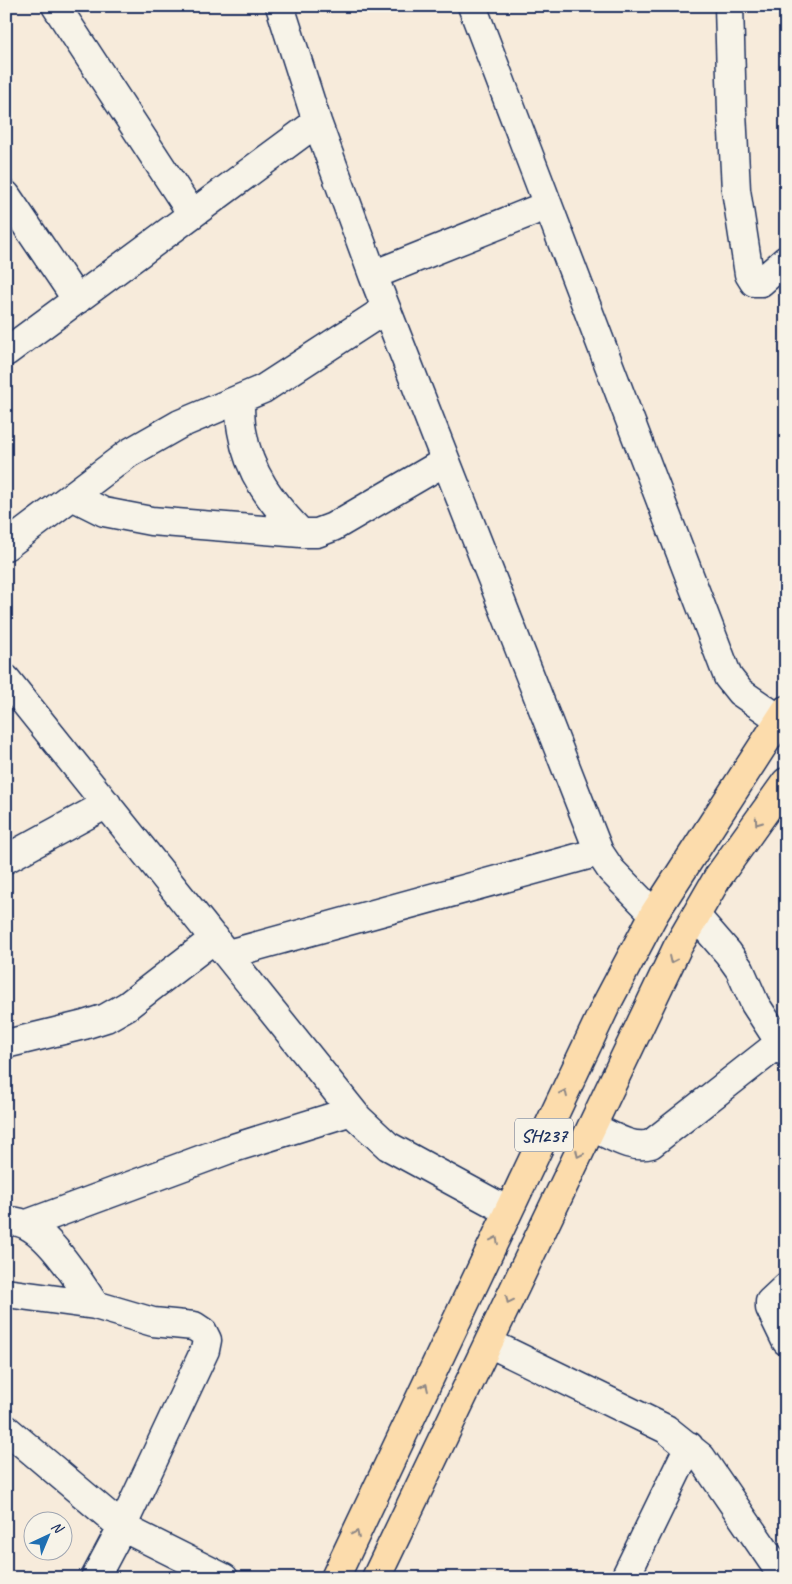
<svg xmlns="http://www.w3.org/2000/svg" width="792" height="1584" viewBox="0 0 792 1584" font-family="Caveat,sans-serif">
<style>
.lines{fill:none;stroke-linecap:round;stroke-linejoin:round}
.minor-casing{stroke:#1b2f5e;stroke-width:31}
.primary-casing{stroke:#1b2f5e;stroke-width:31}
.minor{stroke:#f7f3e8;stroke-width:28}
.primary{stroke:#fcdcac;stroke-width:28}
.oneway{stroke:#8c8685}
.labels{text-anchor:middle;stroke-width:5;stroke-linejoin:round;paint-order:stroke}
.shield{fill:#f7f3e8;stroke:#5d6a87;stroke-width:1}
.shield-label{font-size:19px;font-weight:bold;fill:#1b2f5e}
</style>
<rect width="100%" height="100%" fill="#f7ebdb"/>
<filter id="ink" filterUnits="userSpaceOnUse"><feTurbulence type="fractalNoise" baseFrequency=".02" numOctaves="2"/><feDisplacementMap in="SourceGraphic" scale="10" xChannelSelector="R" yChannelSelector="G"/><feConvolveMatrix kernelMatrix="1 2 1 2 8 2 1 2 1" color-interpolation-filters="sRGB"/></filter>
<g filter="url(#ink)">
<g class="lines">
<defs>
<path id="minor" d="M56,6L192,214
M280,6L317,122L373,275L599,852L611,870L654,914
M472,6L728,677L740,692L779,719
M729,6L732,112L736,190L749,274L754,282H761L786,260
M6,195L77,300
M373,275L548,205
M6,352L317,122
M240,400C240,410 240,421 242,431C249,474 272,503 301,533
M72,496L104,512L151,521L301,533H317L333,527L446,461
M6,546L129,453L180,424L263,389L386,309
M6,679L358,1118L388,1146L508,1211
M6,859L107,804
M696,916L728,953L740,970L755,1004L786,1052
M228,954L599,852
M6,1044L84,1025L106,1018L127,1006L215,938
M592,1127C611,1135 631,1150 651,1144L781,1042
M6,1222C40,1214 78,1281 95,1305
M27,1224L227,1150L352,1111
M786,1287L770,1302V1308L786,1341
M6,1293L95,1305L153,1322L194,1326L203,1332L207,1340L205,1350L122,1527L95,1578
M489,1343L666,1429L701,1457L784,1578
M6,1429L122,1527L224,1578
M625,1578L689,1446"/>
<path id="primary" d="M335,1578L607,1003L654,914L786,710
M376,1578L677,948L718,877L786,782"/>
</defs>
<use href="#minor" class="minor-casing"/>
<use href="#primary" class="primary-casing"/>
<use href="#minor" class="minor"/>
<use href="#primary" class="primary"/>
</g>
<defs><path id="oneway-chevron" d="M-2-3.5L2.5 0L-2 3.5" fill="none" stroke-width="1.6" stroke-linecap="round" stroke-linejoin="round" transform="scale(1.25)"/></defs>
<g class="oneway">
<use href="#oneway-chevron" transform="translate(758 822) rotate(125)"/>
<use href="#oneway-chevron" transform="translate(672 960) rotate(115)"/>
<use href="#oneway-chevron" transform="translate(564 1093) rotate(-65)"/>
<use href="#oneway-chevron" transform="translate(579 1154) rotate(116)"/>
<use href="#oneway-chevron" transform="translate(495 1240) rotate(-65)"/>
<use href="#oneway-chevron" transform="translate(509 1300) rotate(116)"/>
<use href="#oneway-chevron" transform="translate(425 1387) rotate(-65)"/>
<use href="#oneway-chevron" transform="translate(356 1534) rotate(-65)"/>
</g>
</g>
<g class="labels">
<rect class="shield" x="515" y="1118.5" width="58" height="33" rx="4"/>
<g class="shield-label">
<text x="544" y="1142">SH237</text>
</g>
</g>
<rect width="792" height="1584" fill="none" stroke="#f7f3e8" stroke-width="25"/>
<rect x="12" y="12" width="767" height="1559" fill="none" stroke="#1b2f5e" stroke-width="2" filter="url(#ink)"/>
<g transform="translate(48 1536) rotate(44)"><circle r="24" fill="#f7f3e8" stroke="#9fa5b1"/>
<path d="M0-4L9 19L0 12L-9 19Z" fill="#1f6fb2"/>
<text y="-8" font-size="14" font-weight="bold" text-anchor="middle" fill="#1b2f5e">N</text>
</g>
</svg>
